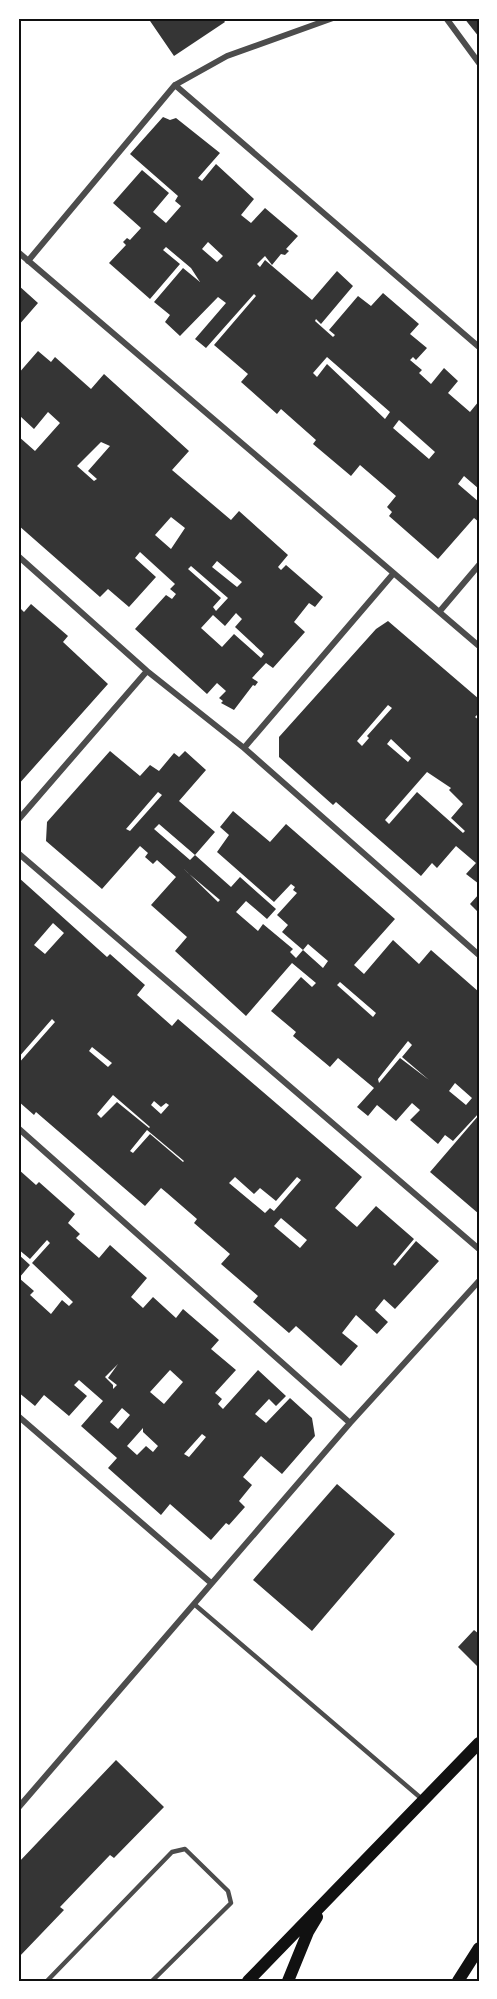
<svg xmlns="http://www.w3.org/2000/svg" width="497" height="1999" viewBox="0 0 497 1999" font-family="Quicksand,sans-serif">
<style>
.building{fill:#353535;fill-rule:evenodd}
.lines{fill:none;stroke-linecap:round;stroke-linejoin:round}
.service{stroke:#4c4c4c;stroke-width:4.5}
.minor{stroke:#4c4c4c;stroke-width:6}
.secondary{stroke:#111;stroke-width:12}
.neatline{fill:none;stroke:#111;stroke-width:2}
</style>
<rect width="100%" height="100%" fill="#fff"/>
<path class="building" d="M148,18H222L225,22L174,56Z
M464,18H479V37Z
M163,117L170,120L176,118L220,153L198,178L202,181L216,164L254,199L241,215L251,223L265,208L298,236L286,249L289,251L285,255L281,254L272,265L265,256L257,264L260,267L265,260L312,300L337,271L353,286L321,324L316,319L315,321L333,337L335,335L329,330L358,296L371,306L383,293L419,324L410,334L427,348L416,360L413,357L410,360L422,370L419,373L431,384L444,368L458,381L448,393L470,412L479,401V489L464,476L458,484L479,502V522L474,518L438,559L389,516L392,512L387,507L396,496L360,465L351,476L313,444L316,440L281,409L277,414L241,382L248,374L214,345L256,296L254,294L206,348L195,339L226,303L218,297L180,336L165,322L170,315L154,302L183,268L200,282L191,268L166,247L163,250L180,264L150,299L109,263L126,245L123,242L127,238L130,240L141,228L113,203L142,170L169,193L153,212L166,223L181,206L175,201L178,196L130,154ZM208,242L223,256L217,262L202,249ZM327,357L390,412L385,419L327,364L317,377L313,373ZM399,420L435,452L429,459L393,428Z
M18,285L38,303L18,326Z
M38,351L51,362L55,357L91,389L104,374L189,451L172,470L231,520L239,511L288,555L278,567L281,570L286,565L323,597L315,607L309,603L294,622L305,632L273,668L266,663L252,678L258,682L255,686L253,685L234,710L221,703L223,701L219,698L226,691L217,683L207,694L135,629L166,595L172,599L176,594L170,589L175,584L140,552L135,558L156,577L129,607L108,589L100,597L18,525V436L35,451L60,423L48,412L34,429L20,416L18,419V374ZM101,442L110,446L88,471L97,479L94,481L77,466ZM171,517L185,528L171,549L155,535ZM217,561L242,582L237,587L212,567ZM191,566L228,598L216,611L213,607L221,598L188,569ZM236,613L242,619L235,627L264,654L261,658L234,634L222,647L201,628L213,615L225,626Z
M31,604L68,636L63,642L108,684L18,785V606L24,612Z
M388,621L479,699V713L475,717L479,720V884L466,874L476,863L456,846L437,868L432,863L421,876L336,802L333,805L279,757V737L376,629ZM388,705L392,708L367,736L369,738L362,746L357,741ZM391,739L411,758L408,762L387,744ZM427,772L451,788L449,790L463,804L451,818L465,831L463,833L417,792L389,824L385,820Z
M110,751L140,776L150,765L159,771L174,753L179,757L185,751L206,770L179,801L215,832L195,855L159,824L154,829L190,860L195,855L231,887L240,877L276,909L267,919L246,901L236,912L258,931L263,924L293,949L290,952L296,958L303,950L282,932L288,925L277,915L297,893L293,890L295,887L291,884L274,902L217,852L229,835L220,827L233,811L270,842L286,824L395,919L354,965L364,974L393,940L419,964L431,950L479,992V1113L453,1141L445,1135L438,1144L410,1120L420,1110L412,1103L396,1121L377,1105L368,1116L357,1107L374,1088L338,1058L330,1067L293,1036L296,1032L271,1011L301,977L312,987L316,983L292,963L246,1016L175,951L187,937L151,905L176,877L157,860L153,864L145,857L148,853L140,846L102,889L46,841L47,822ZM158,792L162,795L130,831L126,829ZM183,868L188,873L220,900L218,902ZM308,944L328,961L323,968L303,950ZM340,982L376,1013L373,1017L337,985ZM408,1041L412,1045L402,1057L429,1080L400,1058L379,1083L378,1079ZM455,1083L472,1098L466,1105L449,1091Z
M18,877L107,957L110,954L145,985L137,995L172,1026L178,1019L362,1177L335,1208L357,1227L376,1206L414,1239L393,1264L395,1266L416,1241L439,1261L395,1309L384,1299L375,1310L388,1322L377,1334L356,1315L342,1333L358,1346L341,1366L296,1326L289,1333L253,1302L258,1296L221,1264L230,1254L194,1223L197,1219L167,1193L161,1188L145,1206L36,1112L34,1115L18,1101V1064L55,1022L52,1019L18,1058ZM53,923L64,933L45,954L34,945ZM92,1047L112,1063L108,1067L89,1051ZM113,1095L150,1127L149,1128L117,1102L101,1118L97,1114ZM154,1101L161,1107L166,1103L169,1105L161,1114L151,1105ZM147,1130L184,1161L183,1162L150,1134L133,1153L130,1151ZM235,1177L254,1194L260,1188L276,1201L297,1177L301,1180L274,1211L270,1208L265,1213L229,1183ZM281,1218L307,1240L300,1248L274,1226Z
M479,894V913L470,904Z
M479,1115V1214L430,1172Z
M18,1169L36,1185L39,1182L75,1214L68,1223L80,1234L76,1238L99,1258L110,1245L147,1278L131,1297L143,1308L153,1297L176,1318L183,1309L219,1340L211,1349L236,1370L215,1393L222,1399L218,1404L223,1409L258,1370L286,1396L276,1406L269,1399L255,1414L266,1423L290,1398L312,1418L315,1436L282,1474L261,1456L243,1477L252,1485L239,1501L245,1507L229,1525L226,1523L211,1540L170,1504L161,1515L108,1468L117,1458L81,1426L103,1401L79,1380L74,1385L87,1396L69,1416L44,1395L35,1406L18,1392V1254L30,1265L19,1278L34,1291L30,1295L51,1314L62,1300L69,1306L73,1302L32,1263L50,1243L47,1240L30,1259L18,1249ZM118,1364L108,1378L117,1385L113,1389V1385L105,1377ZM170,1370L183,1382L164,1404L150,1392ZM122,1408L130,1415L118,1429L110,1422ZM143,1428V1432L158,1446L153,1452L146,1446L137,1455L127,1446ZM202,1434L206,1437L189,1457L184,1454Z
M337,1484L395,1534L312,1631L253,1580Z
M474,1630L479,1634V1668L458,1647Z
M116,1760L164,1807L114,1858L110,1855L60,1907L64,1910L18,1958V1863Z"/>
<g class="lines">
<path class="service" d="M194,1604L422,1799
M47,1981L172,1852L185,1849L228,1891L231,1903L152,1981"/>
<path class="minor" d="M446,18L479,63
M175,85L479,347
M18,252L479,646
M28,261L175,85L227,56L333,18
M18,556L147,671L244,748L479,955
M440,611L479,565
M244,748L393,574
M18,820L147,671
M18,853L479,1249
M18,1128L350,1423
M18,1416L211,1583
M18,1808L350,1423L479,1281"/>
<path class="secondary" d="M248,1981L479,1743
M288,1981L308,1932L317,1917
M458,1981L479,1948"/>
</g>
<rect width="497" height="1999" fill="none" stroke="#ffffff" stroke-width="39"/>
<rect x="20" y="20" width="458" height="1960" class="neatline"/>
</svg>
